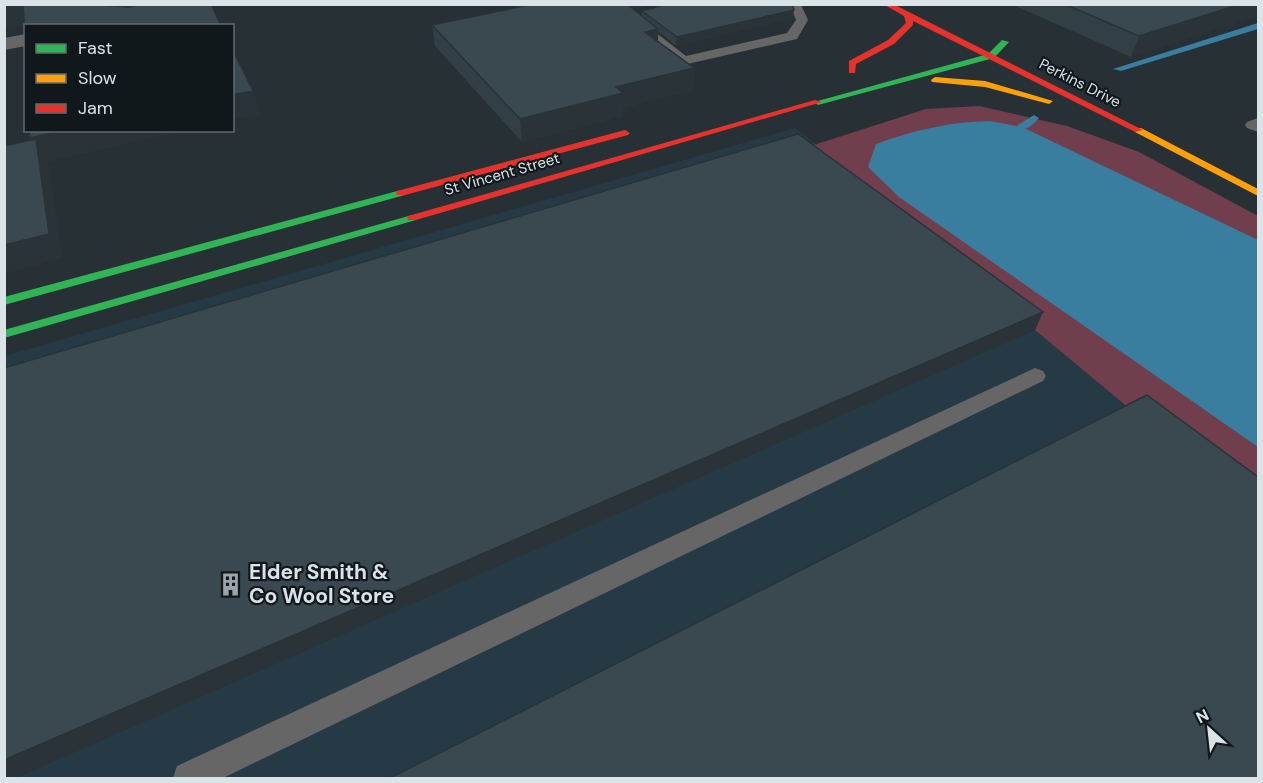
<svg xmlns="http://www.w3.org/2000/svg" width="1263" height="783" viewBox="0 0 1263 783" font-family="'DM Sans',sans-serif">
<style>
.built{fill:#253a45}
.green{fill:#713e4d}
.water{fill:#397e9f}
.lines{fill:none;stroke-linecap:round;stroke-linejoin:round}
.stream{fill:#397e9f;fill-rule:evenodd}
.lane{fill:#666667;fill-rule:evenodd}
.street{fill:#666667;fill-rule:evenodd}
.fast{fill:#30b455;fill-rule:evenodd}
.slow{fill:#ff9f0a;fill-rule:evenodd}
.jam{fill:#e5322d;fill-rule:evenodd}
.wall{fill:#323f45}
.shaded-wall{fill:#293338}
.building{fill:#3a4950;stroke:#293338;stroke-width:1.5}
.labels{text-anchor:middle;stroke-width:4.5;stroke-linejoin:round;paint-order:stroke}
.far-street-label{font-size:15px;fill:#d9e3e8;stroke:#11181b}
.near-poi-label{font-size:21px;font-weight:bold;fill:#d9e3e8;stroke:#11181b;text-anchor:start}
</style>
<rect width="100%" height="100%" fill="#273034"/>
<path class="built" d="M795,128L1258,484V778H5V356Z"/>
<path class="green" d="M979,106L1067,126L1139,152L1258,216V507L1136,414L1035,330L795,151L926,109Z"/>
<path class="water" d="M990,121L1022,127L1258,240V447L899,197L868,167L876,144C914,130 949,122 990,121Z"/>
<g class="lines">
<path class="stream" d="M1258,23V29L1121,71L1113,69Z
M1034,115L1039,118C1034,124 1026,131 1018,129V125Z"/>
<path class="lane" d="M605,4H619L686,56L787,33L796,20L792,10L783,4L801,5L808,20L797,39L683,65L678,64Z
M1258,118V132L1247,128L1245,125L1247,122Z
M1035,368L1043,371L1046,376L1043,381L223,778H173L177,766Z"/>
<path class="street" d="M26,34V46L4,50V38Z"/>
<path class="fast" d="M1002,40L1009,42L994,58L818,105L814,102L988,54Z
M401,190L406,193L405,195L4,305V297Z
M412,215L416,216V220L4,338V330Z"/>
<path class="slow" d="M935,77L985,81L1053,101L1049,104L985,87L932,82L931,80Z
M1135,128H1141L1258,189V196L1135,132Z"/>
<path class="jam" d="M883,4H893L1143,130L1135,132L913,21V25L894,44L856,64L855,73H849V61L888,40L906,23L904,16Z
M815,100L822,102L416,220H408L407,218L408,216Z
M625,130L630,133L628,135L405,195H397L396,193L397,191Z"/>
</g>
<path class="wall" d="M534,4H654L633,10L642,17V11L793,18L676,46L658,31V41L694,68L693,90L623,108V116L522,142L435,46L432,25Z
M1011,4H1258V16L1131,57Z"/>
<path class="shaded-wall" d="M11,4H24L34,24L4,29V6Z
M84,4H176L103,18Z
M212,4H229L213,7Z
M631,4H654L631,11Z
M1241,4H1258V16L1131,57L1139,36Z
M794,10L793,18L676,46L677,37Z
M658,29V50L645,32Z
M694,68L693,90L623,108V116L522,142L520,119L616,87Z
M253,91L261,114L232,120V95Z
M66,130H187L48,162L63,258L4,274V245L38,154L30,138Z
M1043,312L1035,330L16,778H4V760Z"/>
<path class="building" d="M23,4H84L129,7L141,4H211L221,26H26V52Z
M534,4H627L658,29L645,32L694,68L616,87L623,93L520,119L432,25Z
M667,4H792L794,10L677,37L642,11Z
M1064,4H1241L1139,36Z
M232,48L253,91L232,95Z
M29,130H66L30,138Z
M798,134L1043,312L4,760V368Z
M36,139L49,234L4,245V146Z
M1147,395L1258,477V778H390Z"/>
<defs>
<symbol id="building-bare" viewBox="-9 -9 18 18"><path d="M-4-6H4V6H1V3H-1V6H-4ZM-2.5-4.3h1.7v1.8h-1.7ZM.8-4.3h1.7v1.8H.8ZM-2.5-1h1.7V.8h-1.7ZM.8-1h1.7V.8H.8Z" fill="#9ba4a9" stroke="#11181b" stroke-width="2.5" paint-order="stroke"/></symbol>
</defs>
<g fill-rule="evenodd">
<use href="#building-bare" x="214" y="568" width="33" height="33"/>
</g>
<g class="labels">
<g class="far-street-label">
<text transform="translate(1080 83) rotate(27)" y="5">Perkins Drive</text>
<text transform="translate(502 174) rotate(-16)" y="5">St Vincent Street</text>
</g>
<g class="near-poi-label">
<text x="249" y="579">Elder Smith &amp;<tspan x="249" dy="24">Co Wool Store</tspan></text>
</g>
</g>
<rect width="1263" height="783" fill="none" stroke="#d9e3e8" stroke-width="12"/>
<rect x="24" y="24" width="210" height="108" fill="#11181b" stroke="#61696d" stroke-width="1.5"/>
<rect x="36" y="44" width="30" height="9" fill="#30b455" stroke="#61696d" stroke-width="1.5"/>
<text x="78" y="54" font-size="18" fill="#d9e3e8">Fast</text>
<rect x="36" y="74" width="30" height="9" fill="#ff9f0a" stroke="#61696d" stroke-width="1.5"/>
<text x="78" y="84" font-size="18" fill="#d9e3e8">Slow</text>
<rect x="36" y="104" width="30" height="9" fill="#e5322d" stroke="#61696d" stroke-width="1.5"/>
<text x="78" y="114" font-size="18" fill="#d9e3e8">Jam</text>
<g transform="translate(1209 729) rotate(333)" stroke="#11181b" stroke-width="4.5" paint-order="stroke">
<path d="M0-4.5L10 22L0 15L-10 22Z" fill="#d9e3e8"/>
<text y="-9" font-size="16" font-weight="bold" text-anchor="middle" fill="#d9e3e8">N</text>
</g>
</svg>
